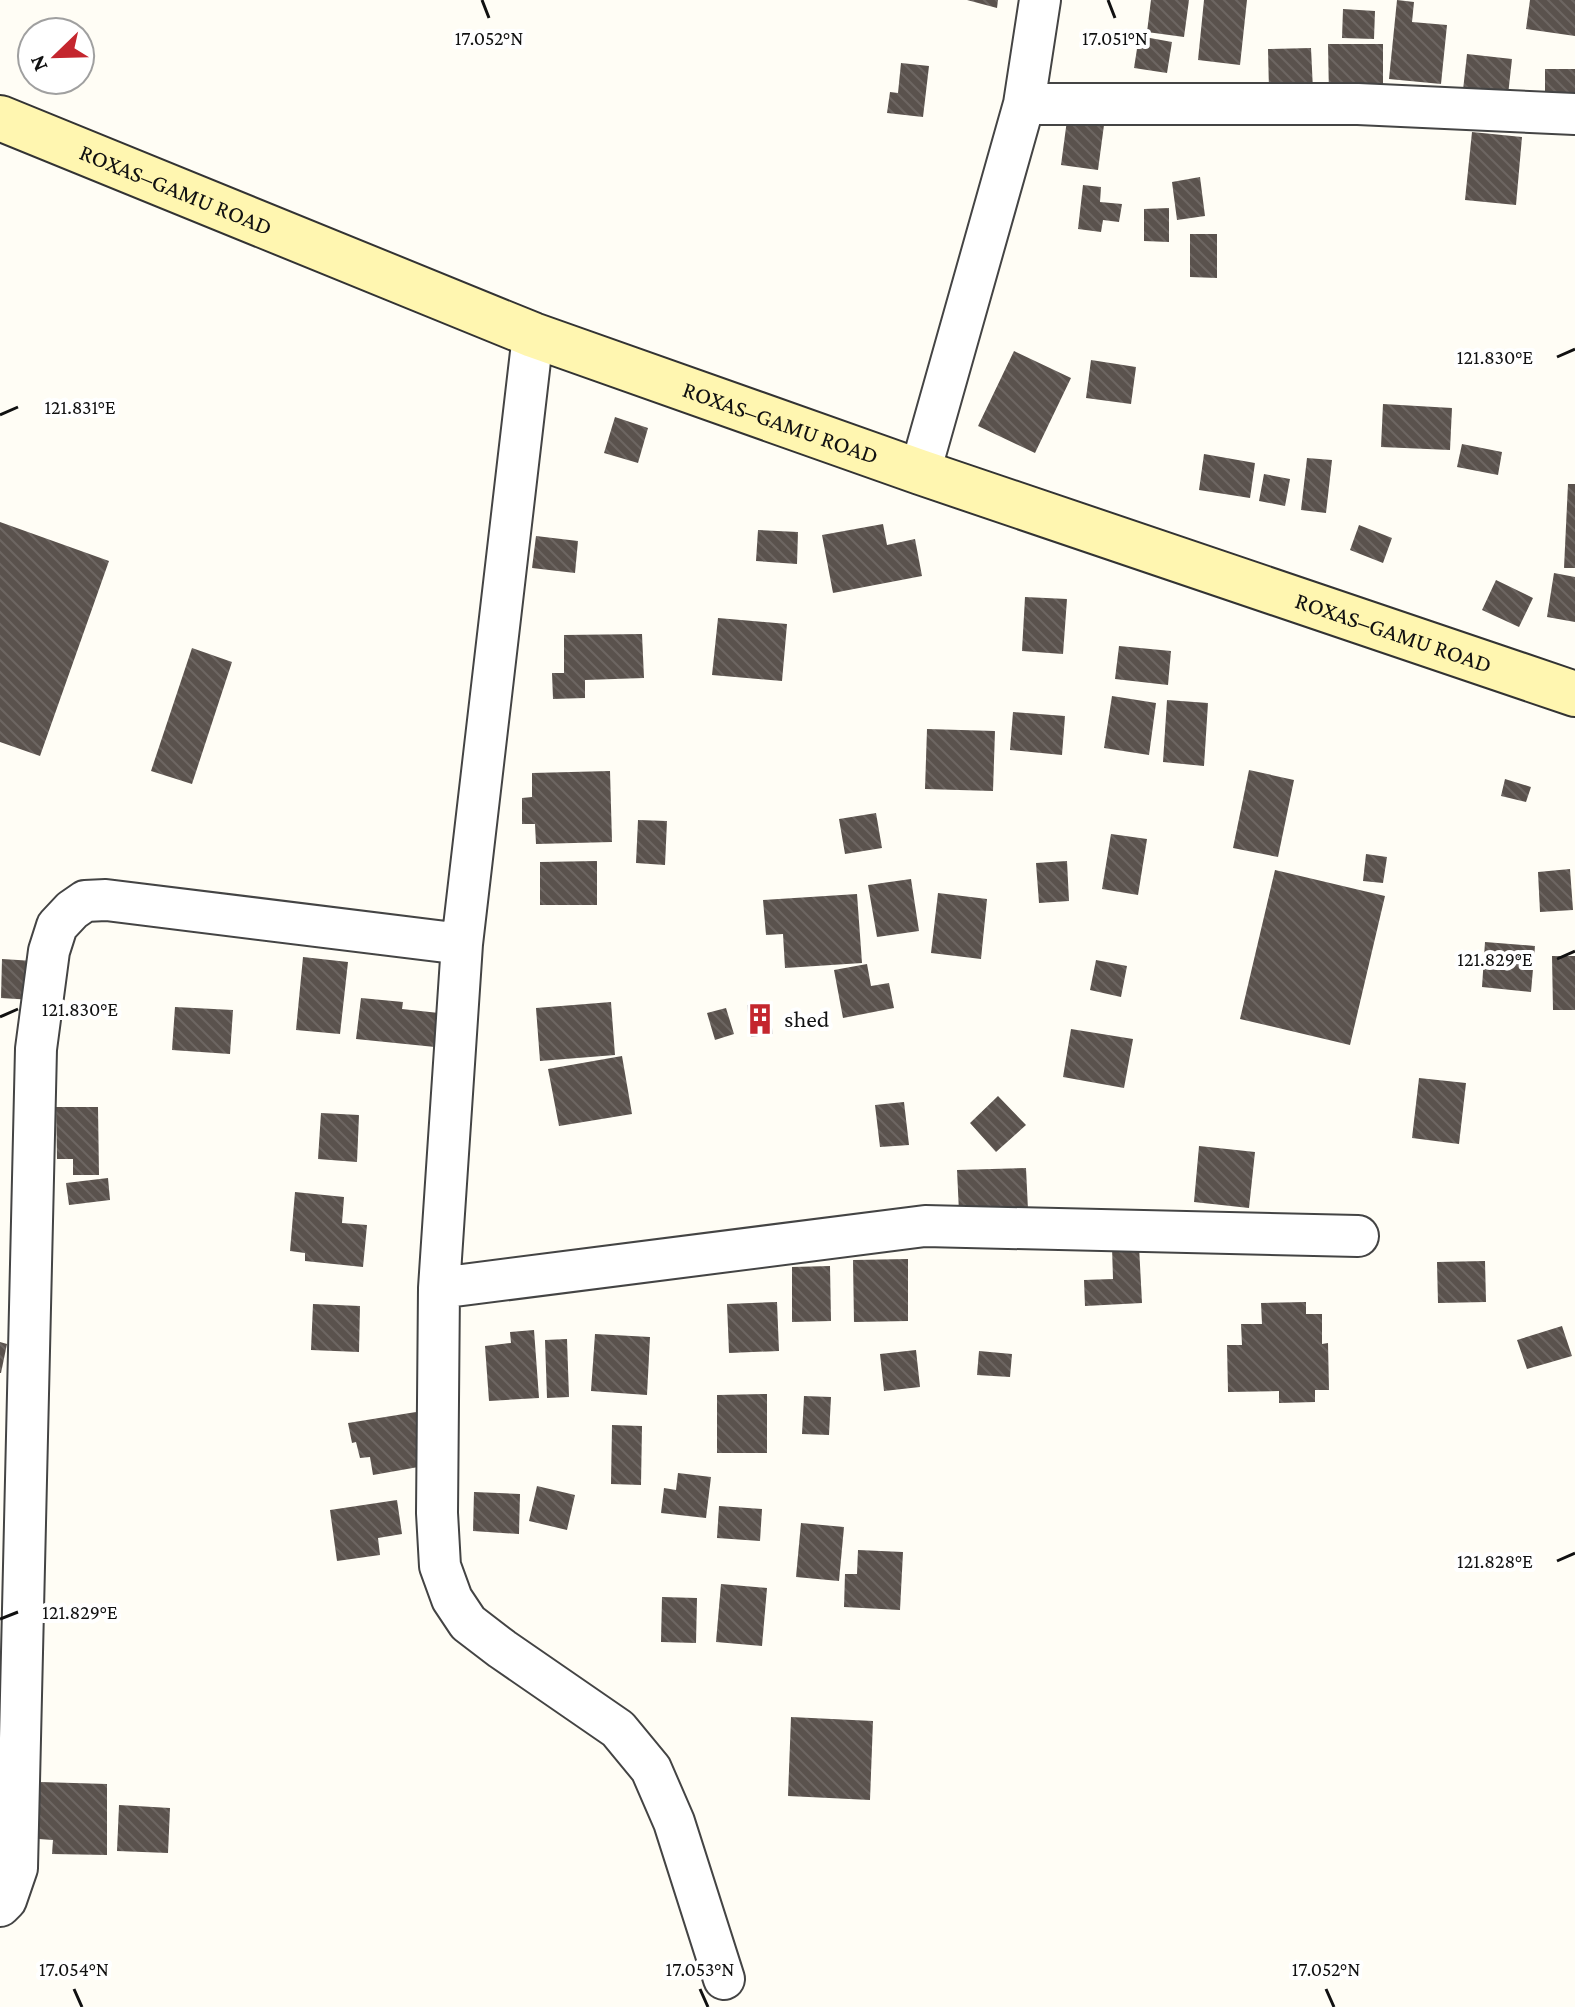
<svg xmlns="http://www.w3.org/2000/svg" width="1575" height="2007" viewBox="0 0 1575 2007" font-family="'Crimson Pro',serif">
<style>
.building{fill:url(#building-back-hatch)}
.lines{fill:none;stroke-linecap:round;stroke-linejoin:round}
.street-casing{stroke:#444;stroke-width:44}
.secondary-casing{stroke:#333;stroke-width:48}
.street{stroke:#fff;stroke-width:40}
.secondary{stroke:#fff6b0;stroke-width:44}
.ticks{fill:none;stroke:#111;stroke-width:3}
.labels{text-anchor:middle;stroke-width:8;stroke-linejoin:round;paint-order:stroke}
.street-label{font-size:24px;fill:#111;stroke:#fff}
.poi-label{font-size:24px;fill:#111;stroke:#fff;text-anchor:start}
.ticks-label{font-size:20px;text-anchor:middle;fill:#111;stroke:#fff;stroke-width:8;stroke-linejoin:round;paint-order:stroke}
</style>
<defs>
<pattern id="building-back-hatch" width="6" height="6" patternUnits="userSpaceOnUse" patternTransform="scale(2)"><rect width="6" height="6" fill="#5a524d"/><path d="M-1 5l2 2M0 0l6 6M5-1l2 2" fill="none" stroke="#6d6662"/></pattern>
</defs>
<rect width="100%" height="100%" fill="#fffdf5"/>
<path class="building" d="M967,0H998L997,8Z
M1151,0H1189L1184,37L1147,32Z
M1204,0H1247L1240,65L1198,60Z
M1397,0L1414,2L1412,22L1447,25L1441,84L1389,79Z
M1530,0H1575V36L1526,29Z
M1343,9L1375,11L1374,39L1342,38Z
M1139,36L1172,42L1167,73L1134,68Z
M1328,44H1383V97H1329Z
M1311,48L1313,90L1269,91L1268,49Z
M1467,54L1512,59L1508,95L1463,90Z
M901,63L929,66L923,117L887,113L890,92L898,93Z
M1545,69H1575V103L1545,102Z
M1069,105L1106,110L1098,170L1061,165Z
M1472,132L1522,137L1516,205L1465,200Z
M1200,177L1205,216L1177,220L1172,182Z
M1083,185L1101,187L1100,202L1122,204L1119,222L1103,220L1101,232L1078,229Z
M1169,208V242L1144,241V209Z
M1190,234H1217V278L1190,277Z
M1014,351L1071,378L1035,453L978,426Z
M1091,360L1136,367L1131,404L1086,398Z
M1383,404L1452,408L1450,450L1381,447Z
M615,417L648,428L638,463L604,453Z
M1462,444L1502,452L1498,475L1457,467Z
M1204,454L1255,463L1250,498L1199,490Z
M1307,458L1332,460L1326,513L1301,510Z
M1264,474L1290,479L1285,506L1259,501Z
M1568,484H1575V568H1564Z
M0,522L109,561L40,756L0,742Z
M883,524L887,545L915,539L922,576L833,593L822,535Z
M1359,525L1392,538L1383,563L1350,550Z
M758,530L798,532L797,564L756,561Z
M536,536L578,541L575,573L532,568Z
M1554,573L1575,577V622L1547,617Z
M1496,580L1533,598L1519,627L1482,610Z
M1025,597L1067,599L1063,654L1022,651Z
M718,618L787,624L782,681L712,675Z
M642,634L644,678L585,680V698L553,699L552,673H564V635Z
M1119,646L1171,651L1168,685L1115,679Z
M192,648L232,662L192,784L151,771Z
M1112,696L1156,703L1149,755L1104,748Z
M1167,700L1208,703L1204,766L1163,762Z
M1013,712L1065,716L1062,755L1010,750Z
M927,729L995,731L993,791L925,789Z
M1249,770L1294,780L1278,857L1233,848Z
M610,771L612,842L536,844L535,824H522V798L532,797V773Z
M1505,779L1531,787L1526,802L1501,796Z
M876,813L882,848L845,854L839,819Z
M638,820L667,821L665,865L636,863Z
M1111,834L1147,839L1138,895L1102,889Z
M1366,854L1387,857L1383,883L1363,881Z
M597,861V905H540V862Z
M1067,861L1069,901L1039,903L1036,863Z
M1570,869L1573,910L1540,912L1538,872Z
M1275,870L1385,896L1350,1045L1240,1019Z
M911,879L919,931L877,937L868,885Z
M938,893L987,899L981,959L931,953Z
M857,894L862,963L785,968L783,934L766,935L763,900Z
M1485,942L1535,946L1531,992L1482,987Z
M1552,956H1575V1010H1553Z
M303,957L348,962L340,1034L296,1030Z
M2,959L34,961L33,1000L1,998Z
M1096,960L1127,966L1121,997L1090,990Z
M867,964L871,986L889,983L894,1008L843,1018L834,970Z
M361,998L403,1002L402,1009L439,1013L435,1047L356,1039Z
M611,1002L615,1055L540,1061L536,1008Z
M768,1002L773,1034L751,1037L747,1005Z
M175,1007L233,1010L230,1054L172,1050Z
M726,1008L734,1034L715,1040L707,1013Z
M1071,1029L1133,1039L1124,1088L1063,1077Z
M622,1056L632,1114L559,1126L548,1069Z
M1419,1078L1466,1083L1459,1144L1412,1138Z
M998,1096L1026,1125L996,1152L970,1123Z
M904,1102L909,1145L880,1147L875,1105Z
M56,1107H98L99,1175H73V1159H57Z
M321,1113L359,1115L357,1162L318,1159Z
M1199,1146L1255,1152L1249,1208L1194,1202Z
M1026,1168L1028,1210L959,1212L957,1170Z
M108,1178L110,1200L69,1205L66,1183Z
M295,1192L344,1197L342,1223L367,1225L363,1267L305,1261V1253L290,1251Z
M1139,1246L1142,1303L1085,1306L1084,1280L1113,1279L1112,1247Z
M908,1259V1321L854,1322L853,1260Z
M1485,1261L1486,1302L1438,1303L1437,1262Z
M830,1266L831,1321L792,1322V1267Z
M777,1302L779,1351L729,1353L727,1304Z
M1306,1302V1314H1322V1344L1328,1343L1329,1390H1315V1402L1279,1403V1391L1228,1392L1227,1345H1242L1241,1324H1262L1261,1303Z
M313,1304L360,1306L359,1352L311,1350Z
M1562,1326L1572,1356L1527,1369L1517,1340Z
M534,1330L539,1398L489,1401L485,1346L511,1343L510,1332Z
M595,1334L650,1337L647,1395L591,1391Z
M567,1339L569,1397L547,1398L545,1340Z
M0,1342L7,1344L1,1373H0Z
M916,1350L920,1387L884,1391L880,1354Z
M979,1351L1012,1354L1010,1377L977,1375Z
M767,1394V1453H717V1395Z
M804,1396L831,1397L829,1435L802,1434Z
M416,1412L424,1466L373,1475L370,1457L360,1458L356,1442L352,1443L348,1423Z
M612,1425L642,1426L641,1485L611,1484Z
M678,1473L711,1477L706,1518L661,1513L664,1488L676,1490Z
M537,1486L575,1495L567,1530L529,1521Z
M474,1492L520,1494L519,1534L473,1531Z
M397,1500L402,1534L378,1538L380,1555L337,1561L330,1510Z
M719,1506L762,1509L760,1541L717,1538Z
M801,1523L844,1527L839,1581L796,1577Z
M858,1550L903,1552L900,1610L844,1607L845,1574H857Z
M721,1584L767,1588L762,1646L716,1642Z
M662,1597L697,1598L696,1643L661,1642Z
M791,1717L873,1721L870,1800L788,1796Z
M40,1782L107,1784V1855L52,1854L53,1840L39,1839Z
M119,1805L170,1808L168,1853L117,1851Z"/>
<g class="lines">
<defs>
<path id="street" d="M1024,104H1358L1575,114
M920,472L1024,104L1040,0
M462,944L439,1288L437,1513L440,1566L452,1599L468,1623L502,1649L618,1729L651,1769L674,1822L724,1979
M439,1288L925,1226L1358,1236
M0,1906L6,1900L17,1868L36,1049L49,951L57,926L72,910L85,901L106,900L462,944L533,335"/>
<g id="secondary">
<path id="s1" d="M0,118L533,335L920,472L1575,694"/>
</g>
</defs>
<use href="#street" class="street-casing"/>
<use href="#secondary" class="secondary-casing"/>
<use href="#street" class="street"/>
<use href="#secondary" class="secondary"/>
</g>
<path class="ticks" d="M482,0L489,18M1108,0L1115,18M1557,357L1575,349M0,415L18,407M1557,959L1575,951M0,1017L18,1009M1557,1561L1575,1553M0,1619L18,1612M74,1989L82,2007M700,1989L708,2007M1326,1989L1334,2007"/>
<defs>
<symbol id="building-bare" viewBox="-9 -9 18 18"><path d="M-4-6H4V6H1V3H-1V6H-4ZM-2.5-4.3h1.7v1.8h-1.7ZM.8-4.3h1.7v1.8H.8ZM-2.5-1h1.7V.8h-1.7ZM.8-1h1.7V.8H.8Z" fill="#c4262e" stroke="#fff" stroke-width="2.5" paint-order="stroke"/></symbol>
</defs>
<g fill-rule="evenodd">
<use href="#building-bare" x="738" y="997" width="44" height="44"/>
</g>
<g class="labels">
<g class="street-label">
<text dy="8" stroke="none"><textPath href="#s1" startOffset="190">ROXAS–GAMU ROAD</textPath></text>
<text dy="8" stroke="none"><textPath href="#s1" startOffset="838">ROXAS–GAMU ROAD</textPath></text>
<text dy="8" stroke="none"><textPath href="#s1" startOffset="1486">ROXAS–GAMU ROAD</textPath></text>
</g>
<g class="poi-label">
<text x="784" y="1027">shed</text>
</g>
</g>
<g class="ticks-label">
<text x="489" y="45">17.052°N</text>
<text x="1115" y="45">17.051°N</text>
<text x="1495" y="364">121.830°E</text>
<text x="80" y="414">121.831°E</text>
<text x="1495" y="966">121.829°E</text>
<text x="80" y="1016">121.830°E</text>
<text x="1495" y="1568">121.828°E</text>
<text x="80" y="1619">121.829°E</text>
<text x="74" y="1976">17.054°N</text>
<text x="700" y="1976">17.053°N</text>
<text x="1326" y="1976">17.052°N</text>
</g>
<g transform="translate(56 56) rotate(247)"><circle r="38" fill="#ffffff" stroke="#a0a0a0" stroke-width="2"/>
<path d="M0-6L14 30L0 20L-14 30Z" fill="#c4262e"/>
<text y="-12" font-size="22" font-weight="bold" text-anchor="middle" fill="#111111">N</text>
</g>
</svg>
